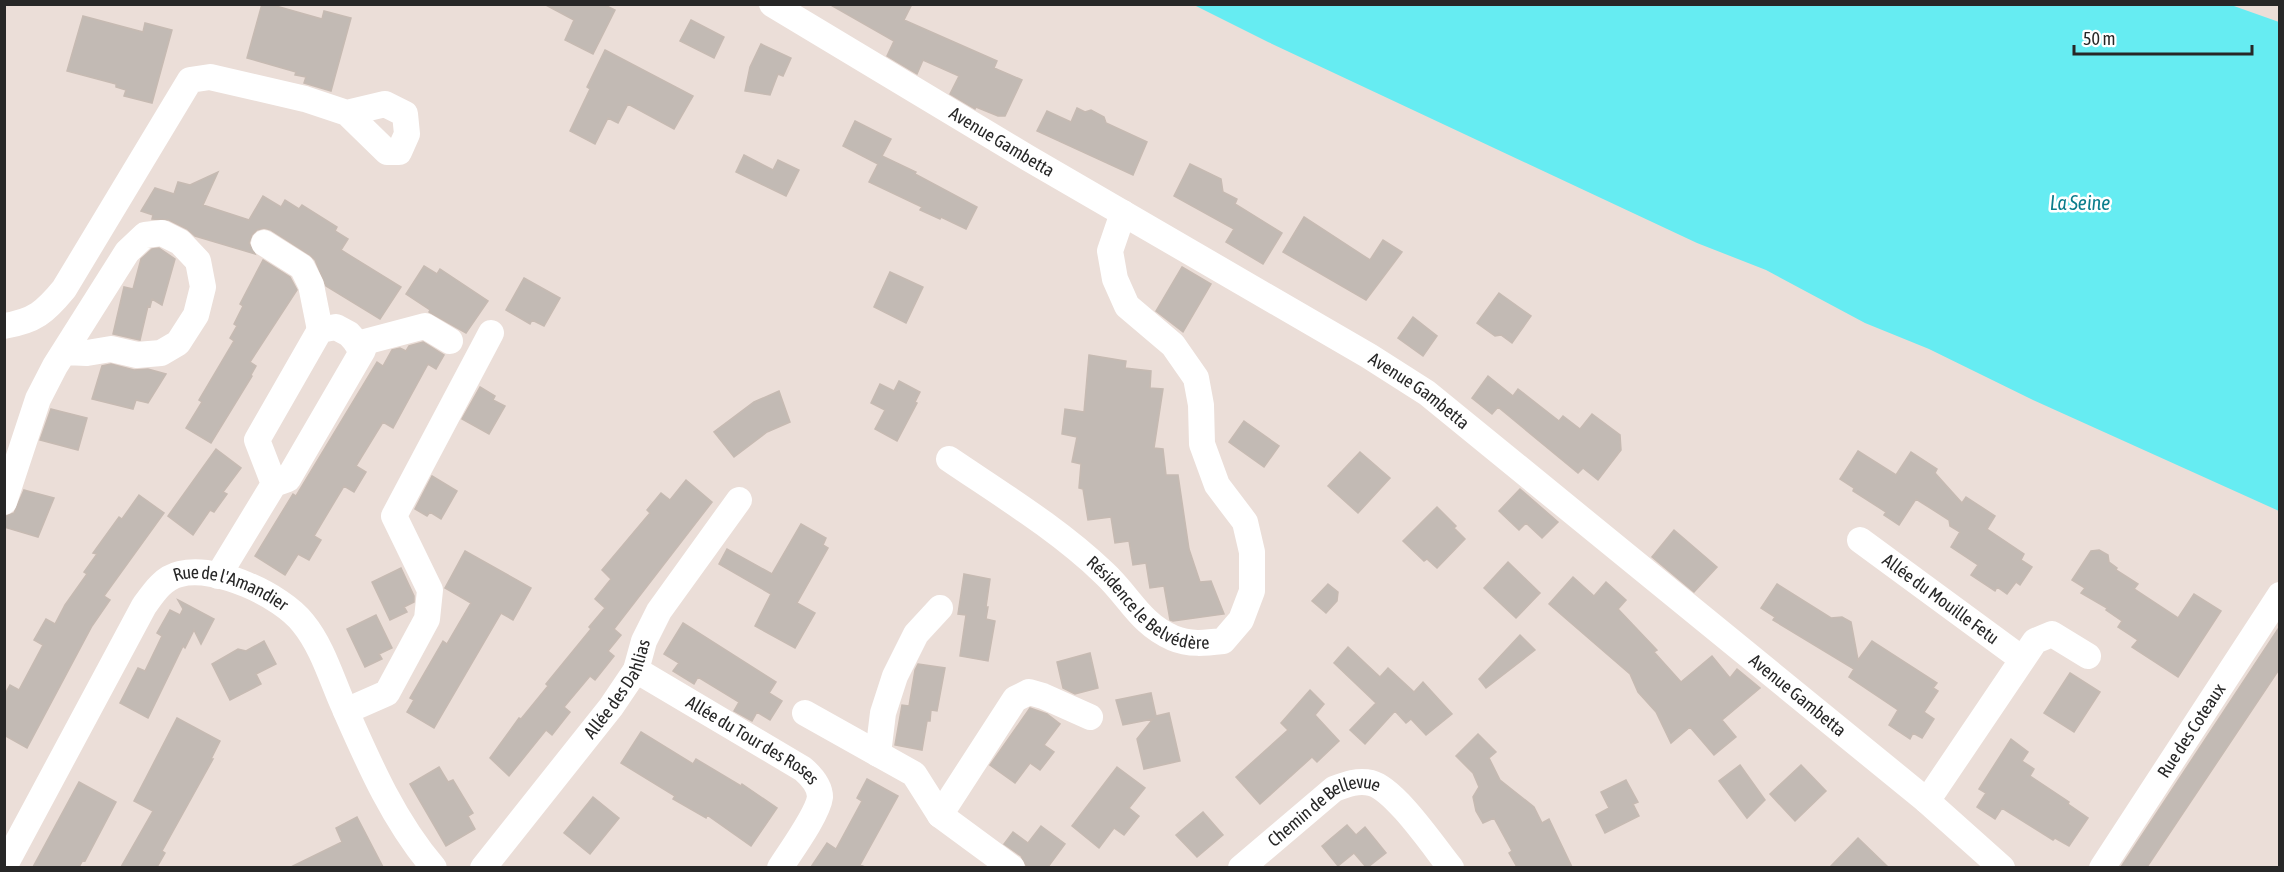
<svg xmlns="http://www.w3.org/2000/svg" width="2284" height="872" viewBox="0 0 2284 872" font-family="'Asap Condensed',sans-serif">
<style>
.water{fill:#66ecf2}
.building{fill:#c2bab4;stroke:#c6bab2;stroke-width:1.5}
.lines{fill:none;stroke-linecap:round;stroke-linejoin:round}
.minor{stroke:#fff;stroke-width:26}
.labels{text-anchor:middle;stroke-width:5;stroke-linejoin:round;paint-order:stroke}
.street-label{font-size:18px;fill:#272727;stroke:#fff}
.water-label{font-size:20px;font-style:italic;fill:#0a7d8c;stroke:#fff}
</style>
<rect width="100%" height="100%" fill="#ebded8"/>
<path class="water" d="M2231,5L2279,22V511L2033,400L1929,349L1865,323L1766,270L1697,243L1268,42L1194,5Z"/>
<path class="building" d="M262,4H269L322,19L324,11L351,18L331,91L304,83L306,77L295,75L296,72L247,58Z
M544,4H603L615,10L593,54L565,40L574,20Z
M829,4H912L904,20L997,61L994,68L1022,80L1005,116H998L976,107L975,109L950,94L959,76L923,60L917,74L887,56L894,41Z
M83,16L143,32L145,23L172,30L152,103L124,96L126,90L116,87V84L67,71Z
M691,20L724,37L714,58L680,41Z
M761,44L791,58L783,76L778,74L770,95L745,91L750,67Z
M605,50L693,96L674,129L628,104L618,123L608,118L595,144L570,131L590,89L587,87Z
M1077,108L1085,112L1091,110L1104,117L1106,123L1147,142L1133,175L1037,131L1047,111L1071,122Z
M855,121L891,139L882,156L916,172L915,174L977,207L966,229L941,217L940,219L920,210L922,207L869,182L878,164L843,146Z
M744,155L773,170L778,160L799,170L786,196L736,172Z
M1190,164L1221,179L1223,192L1237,199L1235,204L1282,233L1263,264L1226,242L1234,229L1174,196Z
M218,172L203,205L249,220L263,196L281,207L285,200L299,209L302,205L337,227L335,231L348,239L341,250L401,287L380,319L326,286L315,260L310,255L271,230L264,228L257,230L252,235L249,243L255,254L195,236L187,229L169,220L152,219L153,215L141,211L155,188L174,194L178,182L190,185Z
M1304,217L1370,260L1383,240L1402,252L1366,300L1283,252Z
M159,248L175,259L162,305L152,299L150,307L148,306L140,340L113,334L124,287L133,289L141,259L152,249Z
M263,260L290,277L297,290L250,362L256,366L251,375L252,376L211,443L186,428L202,402L199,400L234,341L230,338L237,326L234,324L243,306L240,304Z
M424,266L437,274L440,269L488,301L466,333L429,312L430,310L406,294Z
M1182,267L1211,284L1183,332L1156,311Z
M890,272L923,287L906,323L874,307Z
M524,278L560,298L544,326L532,320L530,324L506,310Z
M1499,293L1531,316L1512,343L1501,335L1495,336L1477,323Z
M1413,317L1437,336L1423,356L1398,338Z
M423,342L444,355L436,369L428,364L393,428L383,422L356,466L366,472L354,492L344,486L314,536L321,540L309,560L298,554L285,575L255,556L293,494L296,496L377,362L383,366L392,350L400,348L406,351L409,346Z
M1089,355L1126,361L1125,368L1151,371L1150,388L1163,389L1154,448L1163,449L1166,475H1178L1189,549L1200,582L1211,581L1224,614L1173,621L1170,620L1164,586L1150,588L1146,563L1133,565L1129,541L1115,543L1111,517L1088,520L1083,489L1079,488L1081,464L1072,462L1077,437L1062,434L1065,409L1084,412Z
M111,364L134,370L148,369L166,374L148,403L136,400L133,409L92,399L102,366Z
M1488,376L1513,396L1518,389L1559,421L1563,416L1580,429L1592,414L1620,435L1621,450L1598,480L1583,468L1578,473L1498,407L1492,414L1472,398Z
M899,381L920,392L915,402L917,403L897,441L875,429L885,410L871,403L880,384L894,391Z
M480,387L495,396L493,400L505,406L489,434L462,419Z
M779,391L790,422L767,432L734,457L714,432L754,402Z
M51,409L87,418L78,450L40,440Z
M1244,421L1279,446L1264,467L1229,442Z
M216,449L241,468L223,492L227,494L214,512L210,510L193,535L168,516Z
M1858,451L1896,475L1911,452L1937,469L1935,473L1962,503L1966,497L1995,516L1987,529L2024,554L2021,560L2032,567L2020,585L2016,582L2007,594L1997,587L1995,591L1971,575L1978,565L1951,547L1960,532L1950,526L1949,520L1916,499L1899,525L1884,515L1886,512L1853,491L1854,488L1840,479Z
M1360,452L1390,478L1358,513L1328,486Z
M432,476L457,491L441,519L430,512L427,516L415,509Z
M686,480L712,502L614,629L621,635L608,651L614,656L595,680L590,676L564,707L570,712L552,735L546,730L509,776L490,758L519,718L521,719L548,686L546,684L591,629L589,627L605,608L595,599L611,579L602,570L650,513L647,510L661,493L670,500Z
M1520,489L1558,522L1542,538L1526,523L1519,530L1499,511Z
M24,490L54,498L38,537L4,527V517L14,513Z
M139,495L164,513L104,596L110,600L92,626L27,748L4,735V696L10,685L19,690L43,645L34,640L46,619L55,624L65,605L87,574L84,572L97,554L93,553L119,517L122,519Z
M1437,507L1456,526L1454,528L1465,539L1437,568L1427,559L1424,561L1403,541Z
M801,524L826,538L823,545L828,548L797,603L815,613L795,648L755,626L771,594L719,564L727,549L772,574Z
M1674,530L1717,567L1694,592L1652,557Z
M2099,550L2108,555L2109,562L2117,568L2116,570L2138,584L2134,589L2178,618L2194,594L2221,611L2178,677L2132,647L2138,640L2118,627L2122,621L2106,610L2107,608L2081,593L2085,588L2072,580L2091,551Z
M465,551L531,588L513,620L501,613L434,728L407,712L414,700L410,698L443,641L447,644L471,603L445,588Z
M1508,562L1540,593L1516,618L1484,588Z
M401,568L414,596V602L404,607L407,612L390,620L372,582Z
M964,574L990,579L986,607H988L986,619L995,621L988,661L960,656L966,615L958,614Z
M1573,577L1594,596L1606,582L1626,600L1618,609L1657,650L1654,652L1681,682L1712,656L1730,678L1737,669L1760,688L1722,720L1736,737L1714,755L1690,727L1671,743L1656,712L1638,692L1630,674L1549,604Z
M1328,584L1338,592L1337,601L1326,613L1312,601Z
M1777,584L1831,618L1842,617L1851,622L1858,660L1872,641L1937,683L1933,688L1938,691L1924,712L1934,719L1922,738L1913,733L1910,739L1889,725L1898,710L1849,677L1854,669L1773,620L1775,617L1761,608Z
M178,600L214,619L201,644L194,630L185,648L183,646L148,718L120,703L138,668L145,671L162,636L157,633L170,610L180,615L183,609Z
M376,615L392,648L379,654L382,659L365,667L347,629Z
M683,623L776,682L769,693L782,701L770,720L757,712L752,721L734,711L739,702L698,677L694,684L673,671L679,663L664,654Z
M2280,626V668L2147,867H2121Z
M1520,635L1535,650L1486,688L1479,679Z
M264,641L276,664L256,674L261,684L230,700L212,664L238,649L246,651Z
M1348,647L1380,677L1388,668L1414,692L1423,682L1452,714L1426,735L1411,719L1406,723L1395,711L1365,744L1350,730L1376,703L1334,663Z
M1090,653L1098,688L1075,694L1063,688L1057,662Z
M918,664L945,668L937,711L931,710L930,721H927L922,750L895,745L902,705L909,706L915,670Z
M2070,673L2100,692L2074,732L2044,713Z
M1310,690L1324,704L1315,715L1339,741L1317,762L1312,757L1260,804L1236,777L1288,730L1281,723Z
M1151,693L1156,716L1169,713L1180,761L1144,769L1137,739L1153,719L1123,725L1116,700Z
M1030,708L1047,714L1060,724L1044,745L1054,752L1040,770L1030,763L1015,783L990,765Z
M177,718L220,741L211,759H213L162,851L165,853L157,867H121L153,811L134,801Z
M641,732L693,764L696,759L741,786L742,784L777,808L751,846L707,815L706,818L673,799L675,796L621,763Z
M1478,734L1496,752L1489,758L1500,780L1534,807L1542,823L1549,819L1572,867H1517L1509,853L1512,851L1494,818L1483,823L1476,811L1473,797L1479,787L1473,773L1456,756Z
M2011,739L2028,752L2022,761L2034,769L2030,776L2069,802L2068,804L2088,818L2069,846L2055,838L2053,840L2002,808L1995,819L1977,807L1986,793L1979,789Z
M1740,765L1765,800L1747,818L1719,781Z
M1801,765L1826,791L1795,821L1770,794Z
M439,767L448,782L453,780L473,813L468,816L475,829L446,846L410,784Z
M1117,767L1145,788L1129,808L1139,816L1124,835L1114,828L1099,848L1072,826Z
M867,779L898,796L860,865L865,867H811L827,843L836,849L862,801L857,798Z
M1626,780L1638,802L1633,804L1639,816L1605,833L1596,815L1609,808L1601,792Z
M79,782L116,802L85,861L83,860L79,867H33Z
M593,797L619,818L590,854L564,833Z
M1203,812L1223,835L1197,857L1176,835Z
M357,817L383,867H291L342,842L336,828Z
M1347,825L1356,835L1365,827L1386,853L1368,867H1366L1354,853L1338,866L1322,846Z
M1041,826L1065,844L1048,867H1027L1021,856L1004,844L1013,832L1028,843Z
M1858,838L1888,867H1830Z"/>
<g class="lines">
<g class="minor">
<path id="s1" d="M772,4L1028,158L1369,356L1427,393L1927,801L2002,868"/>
<path d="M264,243L302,267L311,285L320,330"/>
<path d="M4,326C35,321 45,312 64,289L190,80L210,77L305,99L347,113L387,152H399L407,134L405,114L385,104L347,113"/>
<path d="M357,344L425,326L450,341"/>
<path id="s2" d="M949,459C1002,495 1058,529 1104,573C1129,596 1140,624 1173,638C1189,645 1206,643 1223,641L1241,620L1252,591V552L1245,522L1217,485L1202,444L1201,405L1196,378L1173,345L1127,306L1115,279L1110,251L1123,213"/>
<path d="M4,502L38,399L55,366L127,252L145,235L162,233L180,242L198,261L203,287L196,315L178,343L161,353L137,355L111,349L87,353L64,352"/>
<path id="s3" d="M1860,540L2022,659"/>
<path d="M218,576L274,484L288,479L363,350L349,334L336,327L320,330L257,440L274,484"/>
<path id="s4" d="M636,670L803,769C811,776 820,786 820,797C818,814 790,852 780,868"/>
<path d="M346,711L387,693L427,619L430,590L394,516L491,333"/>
<path d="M805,713L914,774L940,815L1012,868"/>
<path d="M878,754L883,713L895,676L916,634L940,608"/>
<path d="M1927,801L2035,641L2052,634L2088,656"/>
<path d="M940,815L1015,699L1029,692L1043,696L1090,717"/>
<path id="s5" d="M4,867L144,606C154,592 163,578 180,574C216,565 281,595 303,623C321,645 330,674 341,700C367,759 392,819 434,868"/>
<path id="s6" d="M483,868L611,707L636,670L644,641L659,611L739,500"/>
<path id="s7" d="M1241,868L1334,789C1347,784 1358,780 1371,783C1395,789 1434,847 1451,868"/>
<path id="s8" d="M2102,868L2280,595"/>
</g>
</g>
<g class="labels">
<g class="street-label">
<text dy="6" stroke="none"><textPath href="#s1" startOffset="268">Avenue Gambetta</textPath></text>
<text dy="6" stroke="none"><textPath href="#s1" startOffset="754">Avenue Gambetta</textPath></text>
<text dy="6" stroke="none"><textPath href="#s5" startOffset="399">Rue de l'Amandier</textPath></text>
<text dy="6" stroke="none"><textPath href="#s2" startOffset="249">Résidence le Belvédère</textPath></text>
<text dy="6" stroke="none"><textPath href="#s3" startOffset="100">Allée du Mouille Fetu</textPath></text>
<text dy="6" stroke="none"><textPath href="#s6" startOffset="225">Allée des Dahlias</textPath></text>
<text dy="6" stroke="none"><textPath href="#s1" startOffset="1240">Avenue Gambetta</textPath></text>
<text dy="6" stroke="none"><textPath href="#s8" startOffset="164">Rue des Coteaux</textPath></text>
<text dy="6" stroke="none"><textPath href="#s4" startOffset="136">Allée du Tour des Roses</textPath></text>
<text dy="6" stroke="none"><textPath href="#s7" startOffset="104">Chemin de Bellevue</textPath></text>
</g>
<g class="water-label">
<text x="2080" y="210">La Seine</text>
</g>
</g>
<rect width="2284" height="872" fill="none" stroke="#272727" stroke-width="12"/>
<path d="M2074 45v9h178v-9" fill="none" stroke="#272727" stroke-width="3"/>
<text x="2083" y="45" font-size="18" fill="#272727" stroke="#ffffff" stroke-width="4.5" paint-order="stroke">50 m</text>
</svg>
